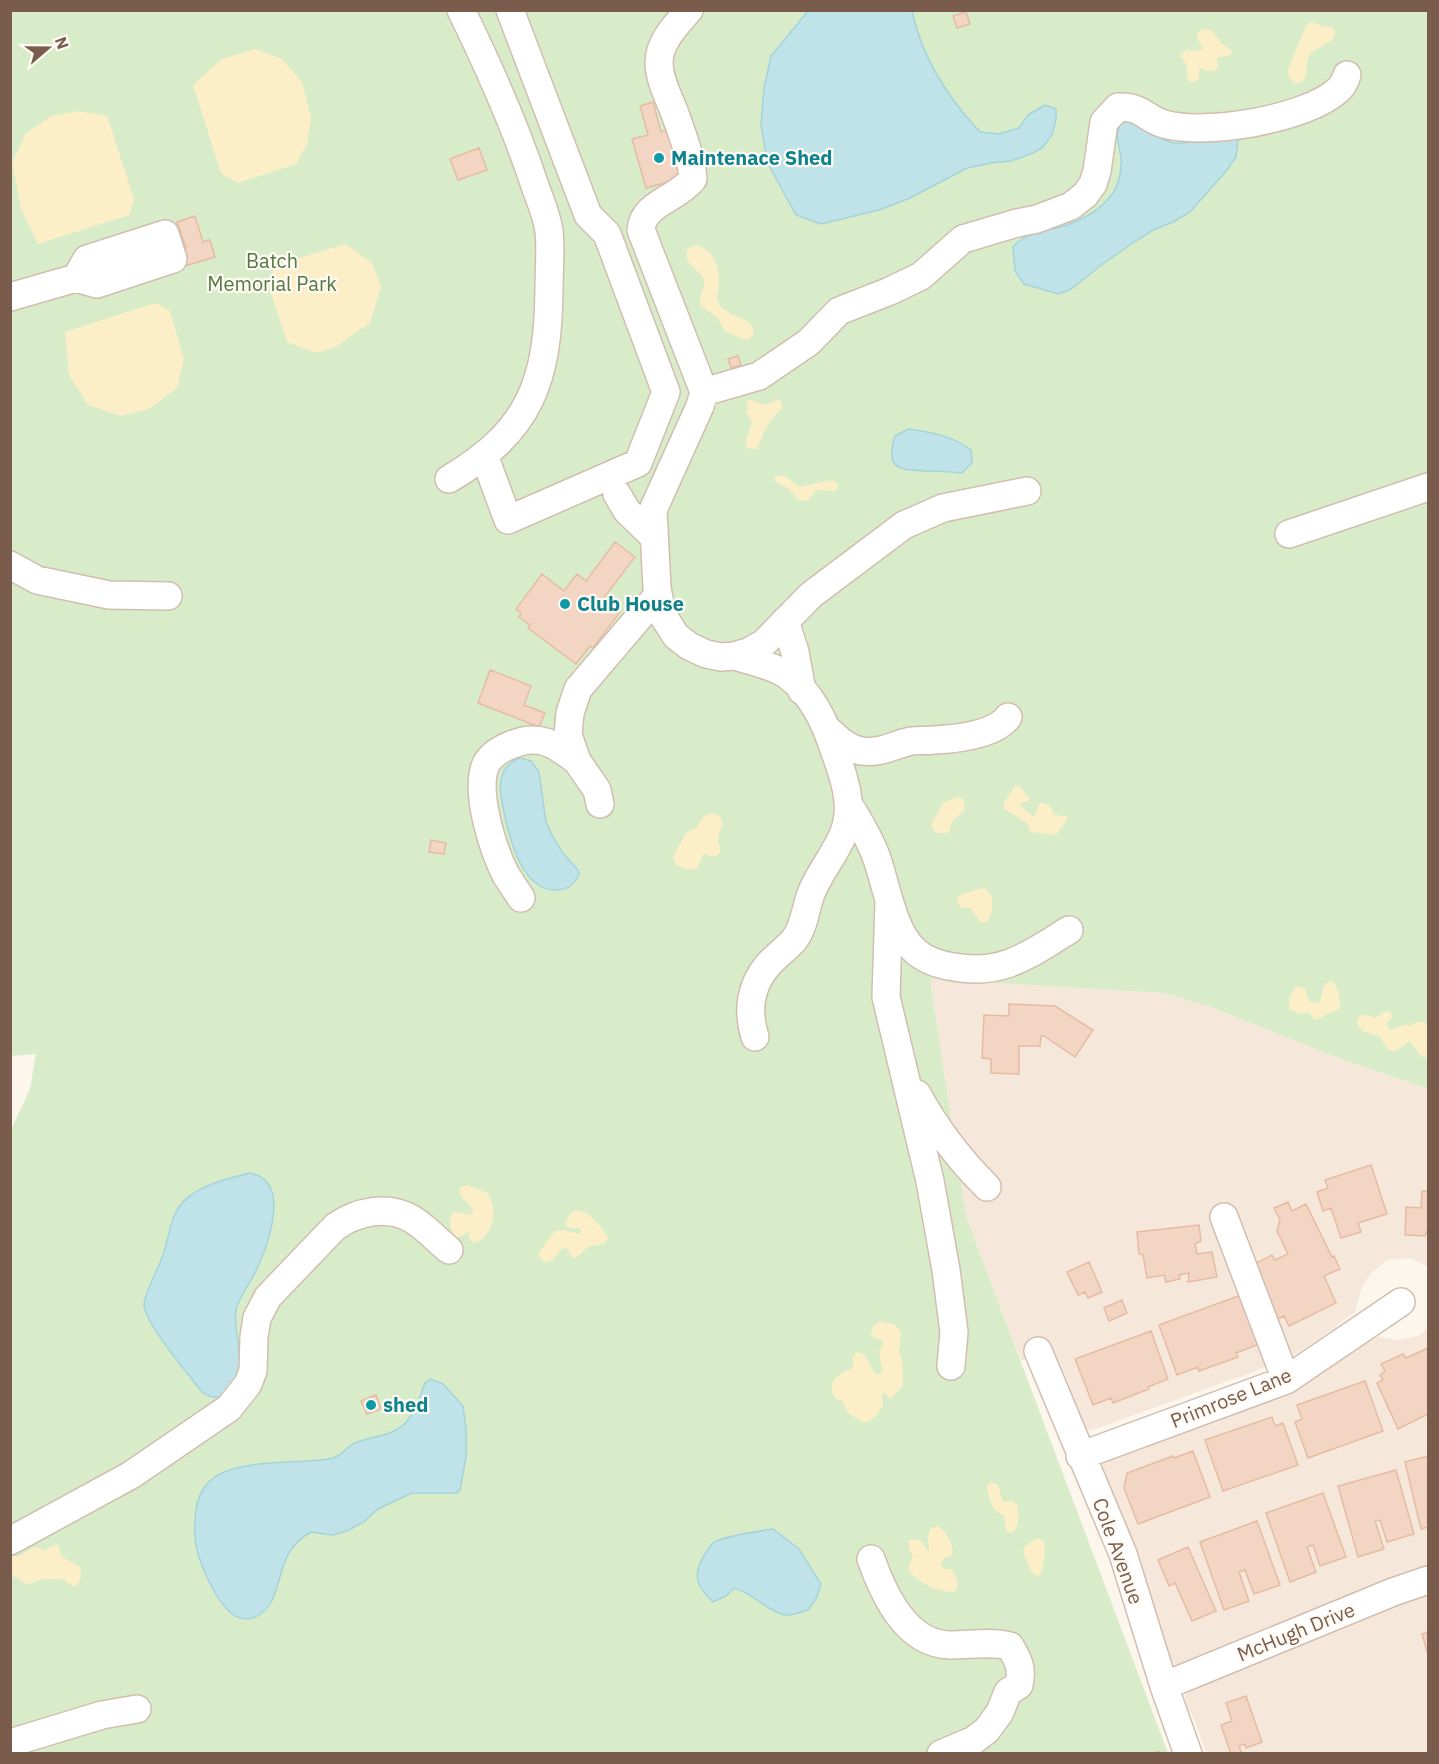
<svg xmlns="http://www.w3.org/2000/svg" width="1439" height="1764" viewBox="0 0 1439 1764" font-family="'IBM Plex Sans',sans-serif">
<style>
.residential{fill:#f5e8da}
.green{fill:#d8ecc9}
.sand{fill:#fcefc7}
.water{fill:#bfe3e8;stroke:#a5d3da;stroke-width:1.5}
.building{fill:#f3d5c3;stroke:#e6bba3;stroke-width:1.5}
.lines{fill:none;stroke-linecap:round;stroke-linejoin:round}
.minor-casing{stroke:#d1beb0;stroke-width:30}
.path{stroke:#d9b8a5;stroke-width:4;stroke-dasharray:1.5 4.5;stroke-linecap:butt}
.minor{stroke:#fff;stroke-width:27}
.culture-dot{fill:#0f9aa8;stroke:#fffaf3;stroke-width:2}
.labels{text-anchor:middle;stroke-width:4.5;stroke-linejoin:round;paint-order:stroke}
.culture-label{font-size:20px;font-weight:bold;fill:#0d838f;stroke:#fffaf3;text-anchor:start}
.park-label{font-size:20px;fill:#537a41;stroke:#fffaf3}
.street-label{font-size:20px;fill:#7a5c4d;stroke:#fffaf3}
</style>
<rect width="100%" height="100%" fill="#fdf6ec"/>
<path class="residential" d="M930,979L1163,993L1208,1006L1336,1057L1428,1089V1267L1410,1258L1388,1260L1372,1272L1362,1287L1355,1312L1316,1341L1286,1360L1090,1431L1080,1425L1053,1349L1021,1361L966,1216Z
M1428,1328V1565L1179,1665L1171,1662L1162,1649L1102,1474L1103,1462L1366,1341L1378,1337L1400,1340L1418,1336Z
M1428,1594V1753H1206L1195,1721L1187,1706L1185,1696L1189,1689L1398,1604Z"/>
<path class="green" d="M10,11H1428V1089L1336,1057L1208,1006L1163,993L930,979L966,1216L1168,1753H11L10,1132L30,1089L36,1054L11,1056Z"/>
<path class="sand" d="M1311,22L1322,26L1332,27L1335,31L1334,38C1314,56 1307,43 1306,77L1300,83H1294L1289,77L1288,69L1306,26Z
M1204,29C1213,29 1213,33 1219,40C1223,46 1229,46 1232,53L1231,55L1217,58L1218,67L1214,71H1207L1201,68L1199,69V80L1193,82L1189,81L1187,77V65L1180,55L1187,50L1197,51L1203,49L1197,38L1198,32Z
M255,49L282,59L302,82L311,118L307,144L296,164L238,183L221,173L193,85L222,59Z
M79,111L107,116L134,199L129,215L38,244L21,208L12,163L26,133L52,116Z
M345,244L372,263L381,287L370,323L335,347L316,353L287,342L268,284L275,266Z
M697,245C717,252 721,272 718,292C718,297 716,296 718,301C724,318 748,314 754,330L753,335L748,340C739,338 733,334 724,331L718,318L700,305V299L705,282C700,268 682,266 688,248Z
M155,303L170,311L184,359L177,388L149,409L121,416L88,405L69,375L65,332Z
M751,400L764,405L778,400L781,401L782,409C766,422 765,432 757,449H749L745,444L752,422L747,412V401Z
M781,475L788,478L799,487L831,480L837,483L838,486L835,491L817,490L807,501C796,501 796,496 789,489C785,486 779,484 775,481V476Z
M1015,785L1020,787L1029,798V801L1021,803L1020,805L1032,816H1035L1039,804L1043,803L1050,806L1054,815L1067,816V820L1056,835L1031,832L1027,823L1004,809V803Z
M957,797L962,798L964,802L965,810L951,822L950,831L948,833H936L931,825L943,803Z
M712,813C731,820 719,827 718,838C718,843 721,848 720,853L713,857L706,854L703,855L698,867C691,872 683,869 676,865L673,856L687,832L696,828L703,817Z
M982,888C996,892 994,910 988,921L981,923L970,908C963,908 957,908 957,899L962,894Z
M1332,981C1338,987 1342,1003 1339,1010L1327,1014L1317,1020L1314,1019L1310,1013L1307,1012L1300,1014L1289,1009V999L1296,986L1305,988L1309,1001L1318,1003C1323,998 1321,989 1326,983Z
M1389,1011L1393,1016L1386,1024L1390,1030L1405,1025L1411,1026L1417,1022H1424L1428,1026V1036L1426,1044L1428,1047V1058L1421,1056L1410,1041L1396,1051L1388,1050L1380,1037L1363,1031L1357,1024L1358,1018C1364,1012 1369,1016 1376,1018L1384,1012Z
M467,1185L487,1193C499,1208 494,1235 475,1243L469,1240V1231L462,1236L456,1237C450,1229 446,1219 455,1212L472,1215L473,1209C468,1202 456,1196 461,1187Z
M575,1210C588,1210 603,1227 608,1238C603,1247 599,1244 591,1246C584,1248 581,1256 574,1258L570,1255L568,1249L563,1248C555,1254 556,1262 544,1262L538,1254L555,1231L564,1230L579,1234L581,1232V1229L566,1227L565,1223L571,1213Z
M881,1321L896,1325L901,1333L899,1352L902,1361L903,1386L890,1399L885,1393H882L883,1407L874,1418L864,1423L848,1413L842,1401L835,1398C826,1381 838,1374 853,1368V1357L857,1352L864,1354L875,1374H879L882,1372L879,1351L884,1342L870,1335L874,1325Z
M989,1483C1004,1482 998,1493 1003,1502L1013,1501L1017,1505C1019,1514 1020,1527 1012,1533L1008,1532L1005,1527V1516C993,1513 989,1500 987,1487Z
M937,1526C947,1532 951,1540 953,1552L951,1556L944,1558L941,1565L944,1569H950L954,1571L958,1584L956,1590L953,1592C936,1591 917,1583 908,1568L913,1556L909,1550V1541L912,1539L920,1540L929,1553L928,1538L930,1529Z
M1036,1539L1043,1540C1046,1548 1044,1570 1039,1576L1032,1573L1023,1552L1025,1546Z
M56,1544L59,1547L62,1557L80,1567C82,1574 81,1582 75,1587L62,1579C56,1579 52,1579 46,1579C33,1579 30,1591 17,1577H11V1555L18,1557L34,1547L45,1550Z"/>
<path class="water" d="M808,11H912C922,57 947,97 980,132L999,134L1019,128L1028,115L1045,105L1056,109V120L1052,135L1042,148L1033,153L1011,161L991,163L967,168L910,198L879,210L821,224L796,215L767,162L761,124L764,88L771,56Z
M1130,116L1162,139L1173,143H1183L1205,138L1232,135L1238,141L1236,157L1227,170L1190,212L1173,222L1153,230L1134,242L1104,263L1071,289L1059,294L1024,284L1015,271L1013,247C1026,231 1045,232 1064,226C1082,220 1098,212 1110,197C1119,186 1122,170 1121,157C1118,138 1111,129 1130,116Z
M908,429C932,432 952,436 971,450L972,463L962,473C951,472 940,471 929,471C900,470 884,471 895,436Z
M520,758L531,761L539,772L546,822L553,837L562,852L578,870L579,875C574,884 569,889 558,890C523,892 511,843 505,817C500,795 493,768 520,758Z
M250,1173C290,1180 270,1239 259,1264C253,1280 241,1293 236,1309C231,1332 255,1384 226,1395C215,1399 210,1398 201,1391C187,1372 147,1326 144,1306C143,1296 156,1273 160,1263C167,1248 168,1230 175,1214C186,1188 225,1179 250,1173Z
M430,1379L443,1384L463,1406L466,1429V1457L460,1490L457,1493H412L378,1509L365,1521L349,1530L333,1535L311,1532C302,1537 294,1544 289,1553C277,1572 279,1611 252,1618C245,1620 236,1618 231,1613C217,1602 201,1567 197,1550C195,1541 194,1531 195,1523C195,1511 197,1498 204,1488C225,1455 298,1466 333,1458C341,1456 347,1447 355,1443C370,1436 389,1437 402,1426C414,1417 420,1396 425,1383Z
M773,1529L799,1549L821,1584L816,1599L808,1610C801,1612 791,1616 784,1615C767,1611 752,1592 734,1588L726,1596L713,1602C696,1586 692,1575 705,1554C708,1551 710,1545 713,1543C723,1536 760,1531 773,1529Z"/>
<path class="building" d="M966,12L970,24L957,28L953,16Z
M653,102L661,132L673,128L686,177L646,188L632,139L648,135L640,106Z
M479,148L487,170L458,180L450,159Z
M195,216L203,242L210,240L215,257L185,266L180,249L186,248L177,222Z
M738,356L741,365L731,368L728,359Z
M615,542L635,557L603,599L620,612L593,648L590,646L576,664L528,628L530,625L519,617L521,613L516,609L542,574L564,591L577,574L586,581Z
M490,670L531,686L524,705L545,713L539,727L478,703Z
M431,840L446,843L444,854L429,852Z
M1009,1004L1055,1006L1093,1030L1075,1057L1044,1036H1041L1040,1046H1019V1074L991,1073V1059L982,1058L984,1015L1009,1016Z
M1371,1165L1387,1214L1358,1223L1361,1232L1341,1238L1331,1208L1323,1211L1317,1192L1328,1188L1325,1180Z
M1422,1191H1428V1230L1425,1236L1405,1235L1406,1207L1421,1208Z
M1288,1202L1292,1211L1306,1204L1332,1257L1334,1256L1340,1269L1324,1276L1336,1303L1289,1326L1284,1316L1278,1319L1252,1265L1272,1255L1275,1260L1288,1254L1277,1231L1280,1220L1274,1208Z
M1199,1225L1201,1241L1195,1244L1197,1254L1212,1252L1217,1277L1188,1282L1189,1273L1179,1275L1180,1279L1166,1282L1164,1275L1147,1278L1143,1255L1139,1254L1137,1232Z
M1089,1262L1102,1292L1088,1298L1085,1292L1078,1295L1067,1272Z
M1241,1295L1259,1344L1236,1353L1238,1357L1199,1371L1198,1367L1177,1375L1159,1325Z
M1122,1300L1127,1313L1109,1321L1104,1308Z
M1151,1331L1168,1379L1148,1387L1149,1389L1113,1403L1111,1398L1093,1405L1075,1359Z
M1428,1348V1414L1398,1429L1377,1383L1383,1380L1380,1375L1385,1371L1381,1364L1403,1354L1406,1358Z
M1365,1381L1383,1431L1308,1458L1295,1422L1302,1419L1297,1405Z
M376,1395L381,1409L367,1414L361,1401Z
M1272,1417L1275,1426L1283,1423L1298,1465L1223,1491L1205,1440Z
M1193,1451L1210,1497L1138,1524L1124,1488L1127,1473L1173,1456L1174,1458Z
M1428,1456V1527L1421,1529L1405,1462Z
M1396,1470L1414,1534L1387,1542L1380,1520L1375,1521L1384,1549L1358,1557L1338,1486Z
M1323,1493L1346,1557L1320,1566L1313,1545L1307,1547L1316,1572L1290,1582L1266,1513Z
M1257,1521L1280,1585L1254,1594L1245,1570L1239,1572L1249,1601L1224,1610L1200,1542Z
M1188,1547L1216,1611L1192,1621L1175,1583L1169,1586L1158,1560Z
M1428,1632V1655L1422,1634Z
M1246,1696L1262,1742L1246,1748L1245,1744L1239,1746L1242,1754H1231L1221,1725L1232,1721L1226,1703Z"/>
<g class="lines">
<defs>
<path id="minor" d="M689,10C677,24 659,42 659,62C659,79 668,96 674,111C682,134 691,155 693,179C676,200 643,203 641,230L704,392L700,406L653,510L657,588L662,614L676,636L689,646L706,654L721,657L734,656L748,652L764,643L811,595L904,525L943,508L1027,491
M10,297L76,278L97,284L173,259L165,234L87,259L76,278
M704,392L759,376L809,342L839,311L890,291L921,276L963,239L1017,223L1037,219L1071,206L1085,195L1093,184L1097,171L1104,122L1118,107C1142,106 1146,119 1164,124C1205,136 1307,119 1338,90C1343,86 1345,81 1347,75
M484,455L508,520L638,463L666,392L607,234L588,215L510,10
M449,479C530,431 548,382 549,290C549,271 551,250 549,231C547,215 539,198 534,183C514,123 489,67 461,10
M617,494L627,511L654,537
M1289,534L1428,487
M10,565L37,580L109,595L168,596
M785,621L795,652L802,691
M734,656C749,660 764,664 778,670C804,682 822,715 831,741C842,772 857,806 842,837C834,855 821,871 813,889C805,905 806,925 794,940C786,949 776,956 768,965C750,986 747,1012 755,1037
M826,728C837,738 846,748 861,751C880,754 893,745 911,741C918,740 926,741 934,740C955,739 995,735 1008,717
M848,803C858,820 869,837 876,856C886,883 892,928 913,949C924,960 940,965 954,967C1003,976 1030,954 1069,930
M600,804L597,790L577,761L568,735L570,713L578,689L658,595
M521,898C516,890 511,883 506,875C493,850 474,791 486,764C491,755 502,748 511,745C539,733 555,744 577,761
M889,901L886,997L930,1181L946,1270L954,1332L951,1366
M917,1094C936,1129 959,1159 987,1187
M1224,1217L1286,1380
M1038,1351L1123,1554L1164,1686L1188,1754
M1080,1456L1286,1380L1401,1302
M10,1541L131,1475L229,1408L248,1384L253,1371L254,1337L257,1318L268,1297L335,1227C357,1211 388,1205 412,1219C425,1227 437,1240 449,1250
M871,1559C884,1595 906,1644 950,1645C971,1645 990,1641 1010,1646C1018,1660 1023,1668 1019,1685L1008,1692L1000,1712L987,1730L974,1740L941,1754
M1164,1686L1393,1592L1428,1580
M10,1743L102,1715L137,1709"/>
</defs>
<use href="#minor" class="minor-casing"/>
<path class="path" d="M1153,1754L1158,1751V1754"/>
<use href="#minor" class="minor"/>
</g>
<g class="culture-dot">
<circle cx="659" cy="158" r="6"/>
<circle cx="565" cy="604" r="6"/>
<circle cx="371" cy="1405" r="6"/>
</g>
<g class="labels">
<g class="culture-label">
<text x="671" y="165">Maintenace Shed</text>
<text x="577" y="611">Club House</text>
<text x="383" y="1412">shed</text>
</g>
<g class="park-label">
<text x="272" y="268">Batch<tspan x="272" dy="23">Memorial Park</tspan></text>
</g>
<g class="street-label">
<text transform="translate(1231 1398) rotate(-22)" y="7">Primrose Lane</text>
<text transform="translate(1118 1551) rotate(70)" y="7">Cole Avenue</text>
<text transform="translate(1296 1632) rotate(-22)" y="7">McHugh Drive</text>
</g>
</g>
<rect width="1439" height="1764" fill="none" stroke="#7a5c4d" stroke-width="24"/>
<g transform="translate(48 48) rotate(70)" stroke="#fffaf3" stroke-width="4.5" paint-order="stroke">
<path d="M0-4.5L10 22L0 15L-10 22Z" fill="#7a5c4d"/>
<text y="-9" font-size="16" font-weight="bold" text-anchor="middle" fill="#7a5c4d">N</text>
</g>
</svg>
